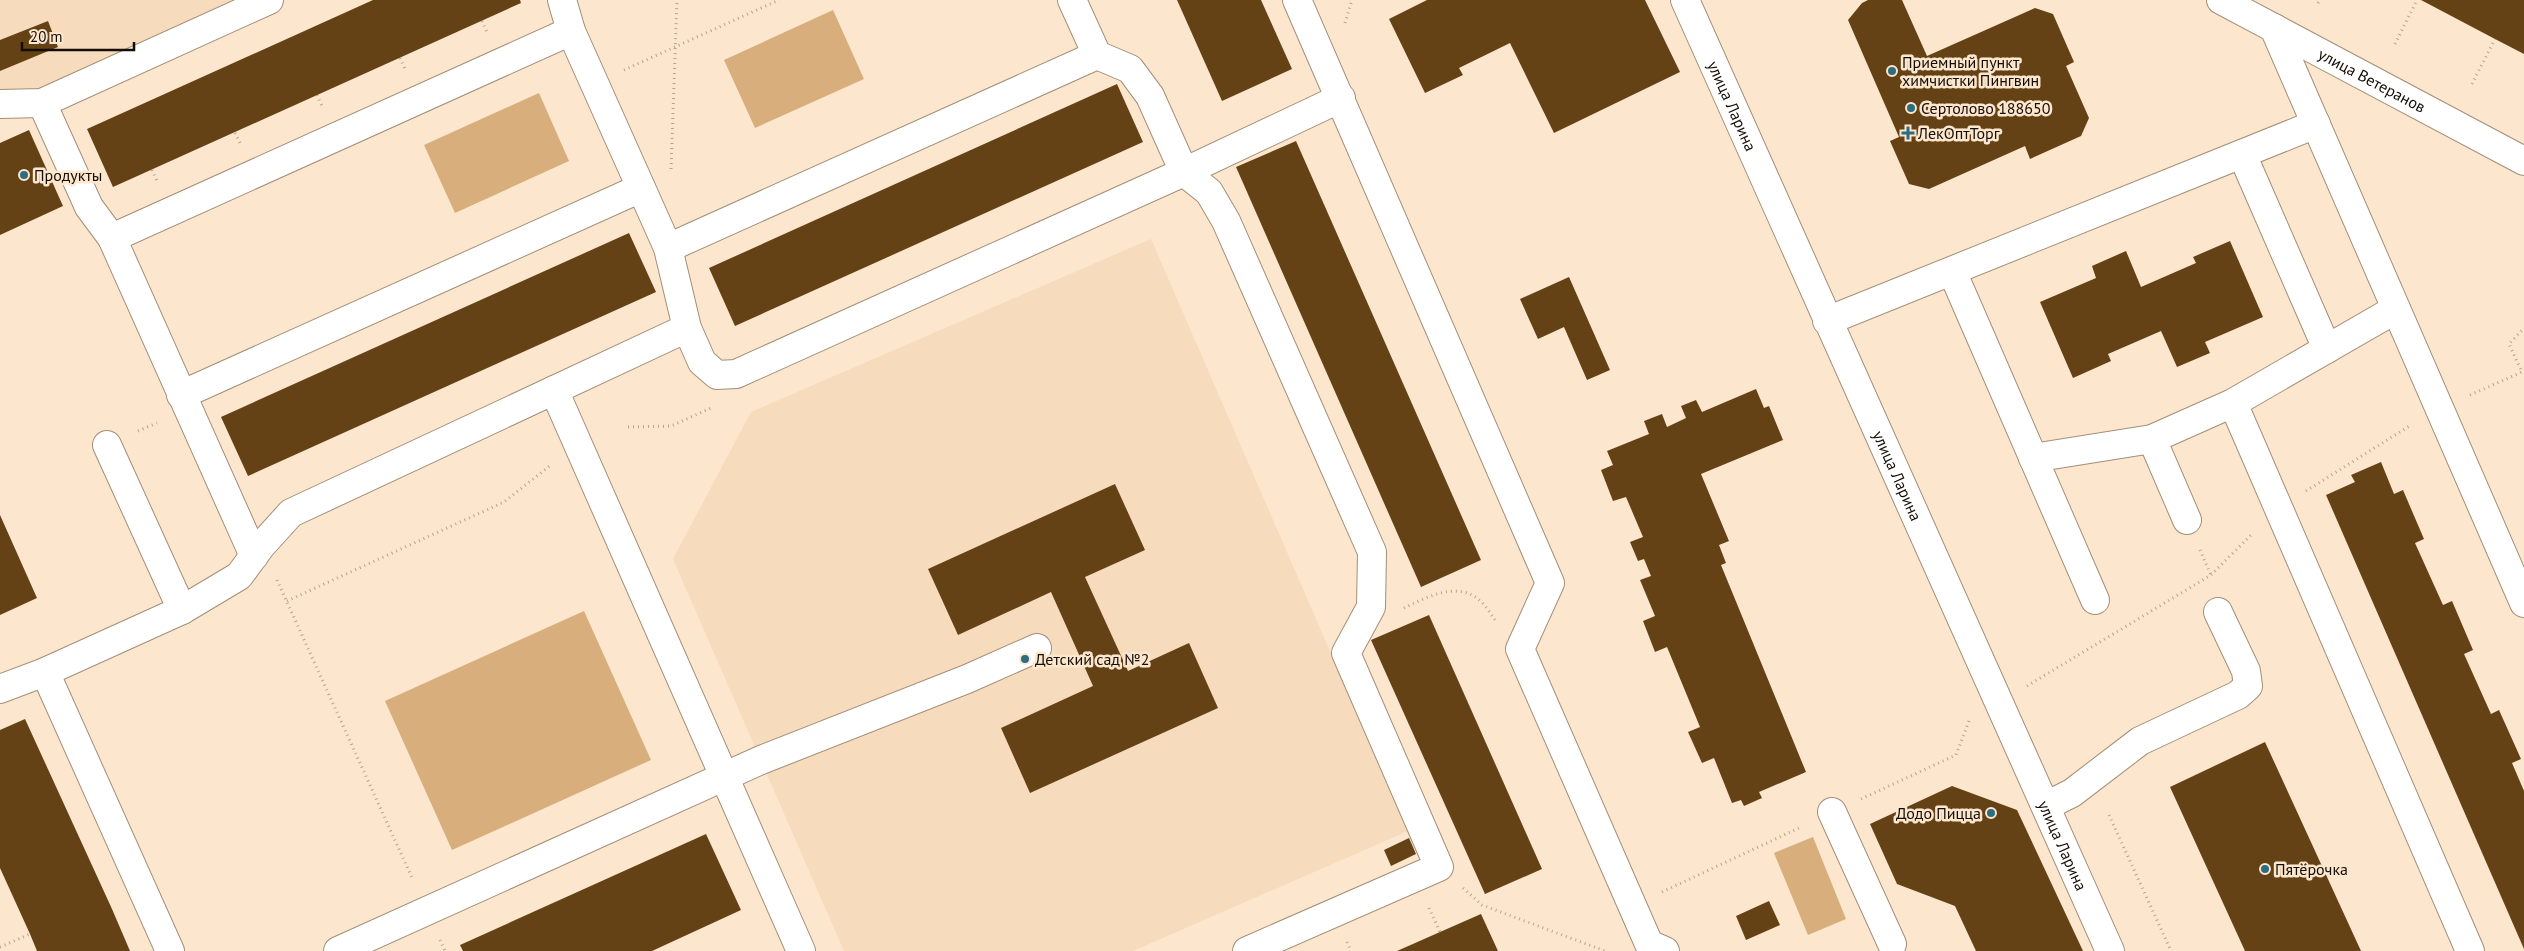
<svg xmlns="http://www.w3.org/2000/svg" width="2524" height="951" viewBox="0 0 2524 951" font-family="'PT Sans',sans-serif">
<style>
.built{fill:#f6dbbc}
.green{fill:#d8ae7c}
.building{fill:#644215}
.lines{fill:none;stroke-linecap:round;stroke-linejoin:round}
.minor-casing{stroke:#a38f78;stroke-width:30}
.path{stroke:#b6a491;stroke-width:3;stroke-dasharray:1 4;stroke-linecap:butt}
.minor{stroke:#fff;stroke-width:28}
.poi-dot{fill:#2c6d81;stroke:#fce6cd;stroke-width:2}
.labels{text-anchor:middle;stroke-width:5;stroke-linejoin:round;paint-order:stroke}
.poi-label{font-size:16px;fill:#150e06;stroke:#fce6cd;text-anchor:start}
.street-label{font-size:16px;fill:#150e06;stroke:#fce6cd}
</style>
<rect width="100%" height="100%" fill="#fce6cd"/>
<path class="built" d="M0,0H238L0,108Z
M1151,239L1408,831L1133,951H844L673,559L751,412Z"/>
<path class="green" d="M833,10L864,79L755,128L724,60Z
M539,93L569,161L455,213L424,145Z
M584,611L651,760L452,850L385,701Z
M1813,837L1846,919L1808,935L1774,853Z"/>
<path class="building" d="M373,0H520L521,3L113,187L87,129Z
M1177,0H1261L1292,69L1222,101Z
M1427,0H1645L1680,72L1554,133L1510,43L1459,68L1463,75L1425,93L1389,19Z
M1868,0H1902L1927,56L2035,8L2053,14L2074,62L2066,66L2089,118L2081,136L2030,159L2025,146L1929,189L1909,184L1890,141L1899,137L1848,20L1862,3Z
M2421,0H2524V54L2495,39Z
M48,21L58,47L0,71V40Z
M1117,84L1143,142L735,326L709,268Z
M29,130L63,206L0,235V143Z
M1296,141L1481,560L1421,587L1236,167Z
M629,233L656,292L248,476L221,417Z
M2230,241L2263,317L2205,342L2210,353L2177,367L2161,331L2108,354L2111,361L2073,378L2040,302L2096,278L2092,266L2126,251L2141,287L2196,263L2193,257Z
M1569,277L1610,370L1587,380L1564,327L1538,339L1520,299Z
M1756,389L1764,408L1769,406L1783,440L1701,474L1729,541L1719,545L1726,563L1721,565L1806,772L1759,792L1762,798L1744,806L1741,800L1732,803L1714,758L1702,763L1688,732L1700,727L1667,647L1655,652L1643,621L1655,616L1640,580L1651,576L1644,559L1638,561L1630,542L1643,537L1626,497L1613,501L1601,470L1613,465L1607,451L1649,434L1644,421L1662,414L1667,427L1686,418L1681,406L1696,400L1702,412Z
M2381,462L2394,494L2403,490L2424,539L2415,543L2443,605L2452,601L2473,650L2464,654L2491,714L2499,710L2521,759L2512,763L2524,791V949L2326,495L2355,482L2351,475Z
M1115,484L1145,550L1085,577L1128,671L1189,643L1218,708L1030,793L1001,728L1093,686L1051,592L958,635L928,569Z
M0,515L37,598L0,615Z
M1429,615L1542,869L1485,894L1371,640Z
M25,719L112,909L130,951H37L30,934L0,868V730Z
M2265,742L2361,951H2245L2170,787Z
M1952,786L2017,810L2083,951H1976L1955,906L1897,884L1870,824Z
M706,834L741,910L652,951H463L460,945Z
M1409,838L1416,854L1391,866L1384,850Z
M1769,901L1780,925L1746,940L1736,916Z
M1481,914L1498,951H1397L1440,932Z"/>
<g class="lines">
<defs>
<g id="minor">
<path d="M562,0L571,31L668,248L687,328L702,362L717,375L736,374L1184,172L1341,98"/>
<path d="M1072,0L1097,55L1130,69L1150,96L1184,172L1209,192L1226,221L1372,552L1371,607L1346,653L1439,867L1247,951"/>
<path d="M1297,0L1550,583L1520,649L1649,944L1665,951"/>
<path id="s1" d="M1685,0L2110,951"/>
<path id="s2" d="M2221,0L2524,161"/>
<path d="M2274,28L2524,603"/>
<path d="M42,103L89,207L112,238L254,556"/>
<path d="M0,104L42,103L269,0"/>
<path d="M2242,154L2327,349"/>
<path d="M112,238L571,31"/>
<path d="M668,248L1097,55"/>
<path d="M1952,271L2095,600"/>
<path d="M1827,321L2316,124"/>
<path d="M554,390L801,951"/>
<path d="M181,395L641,188"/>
<path d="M2233,403L2470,951"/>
<path d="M2152,439L2187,520"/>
<path d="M107,445L182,610"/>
<path d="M2033,458L2152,439L2233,403L2396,309"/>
<path d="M45,672L170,951"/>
<path d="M0,689L45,672L182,610L239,576L261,546L291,513L687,328"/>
<path d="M2046,806L2072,793L2140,741L2238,695L2248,686L2246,671L2218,612"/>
<path d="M1832,812L1892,944"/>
<path d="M338,951L761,760L967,679L1037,648"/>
</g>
</defs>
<use href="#minor" class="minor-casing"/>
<path class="path" d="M2318,3L2320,0
M482,21L487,32
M1345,23L1352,0
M2395,44L2417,0
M400,58L405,69
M624,70L779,0
M2472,84L2495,39
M317,95L322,106
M235,133L240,143
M671,169L677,0
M152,170L157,181
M2470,395L2522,372L2509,344L2524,328
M628,427L671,426L711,408
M138,431L157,423
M2306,491L2411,425
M2200,550L2211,575
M277,580L413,880
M287,601L504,502L551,465
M1404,608C1425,598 1456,581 1478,599C1485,604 1490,613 1495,620
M2027,686L2211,575L2253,533
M1861,799L1956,755L1969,721
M2109,815L2171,951
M1463,888L1482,905L1605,951
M1662,892L1801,827
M1429,908L1440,932
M440,940L445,951
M1347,942L1351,951
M0,947L30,934"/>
<use href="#minor" class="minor"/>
</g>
<g class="poi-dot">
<circle cx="1892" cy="71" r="5"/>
<circle cx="1911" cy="108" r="5"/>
<path d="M1905.5 125.5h5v5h5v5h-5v5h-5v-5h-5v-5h5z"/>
<circle cx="24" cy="175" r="5"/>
<circle cx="1025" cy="659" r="5"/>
<circle cx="1991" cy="813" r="5"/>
<circle cx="2265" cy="869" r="5"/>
</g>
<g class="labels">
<g class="poi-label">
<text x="1902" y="68">Приемный пункт<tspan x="1902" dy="18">химчистки Пингвин</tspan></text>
<text x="1921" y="114">Сертолово 188650</text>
<text x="1918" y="139">ЛекОптТорг</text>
<text x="34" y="181">Продукты</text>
<text x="1035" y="665">Детский сад №2</text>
<text x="1981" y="819" text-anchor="end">Додо Пицца</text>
<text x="2275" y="875">Пятёрочка</text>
</g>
<g class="street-label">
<text dy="6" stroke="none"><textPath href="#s2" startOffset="171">улица Ветеранов</textPath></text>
<text dy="6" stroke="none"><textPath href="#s1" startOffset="116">улица Ларина</textPath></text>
<text dy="6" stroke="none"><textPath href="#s1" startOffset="521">улица Ларина</textPath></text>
<text dy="6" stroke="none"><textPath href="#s1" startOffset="926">улица Ларина</textPath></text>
</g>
</g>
<path d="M22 42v8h112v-8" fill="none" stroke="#150e06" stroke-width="2.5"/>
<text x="30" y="42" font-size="15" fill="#150e06" stroke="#fce6cd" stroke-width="4" paint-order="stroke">20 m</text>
</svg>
